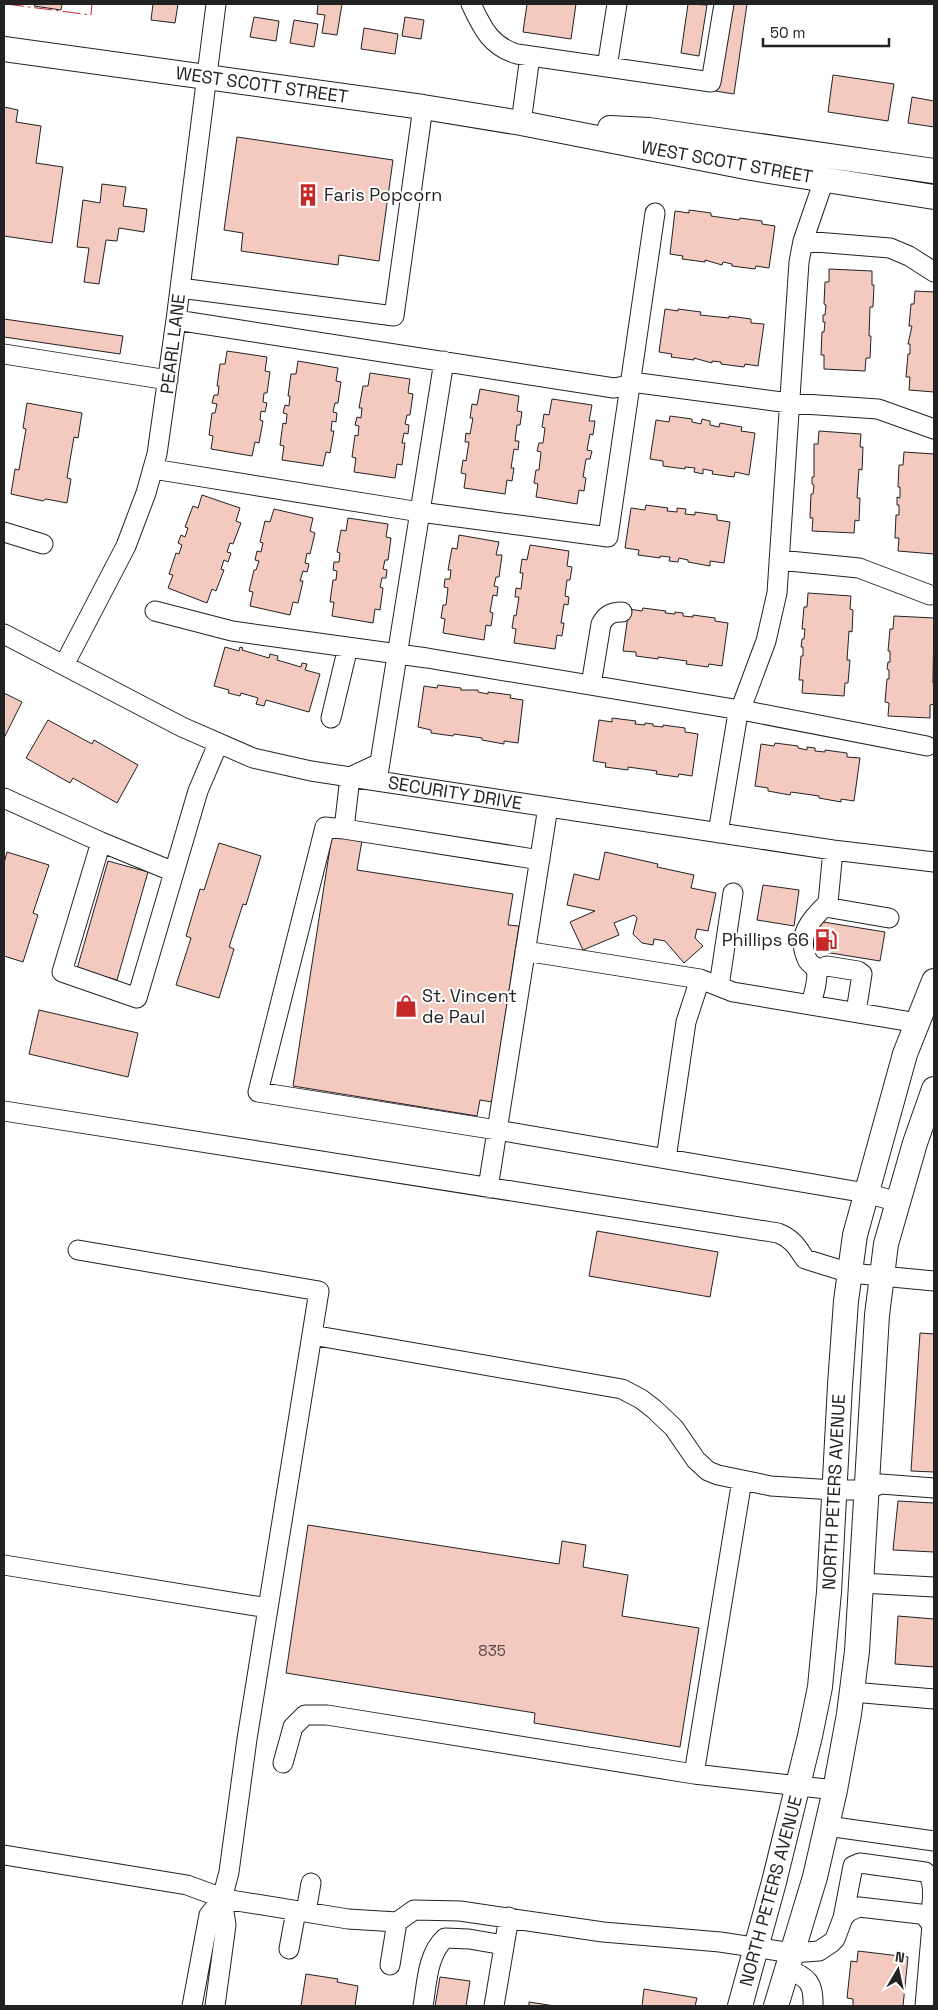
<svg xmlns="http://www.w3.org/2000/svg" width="938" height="2010" viewBox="0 0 938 2010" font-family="'Space Grotesk',sans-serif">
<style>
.building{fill:#f3c9c0;stroke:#222}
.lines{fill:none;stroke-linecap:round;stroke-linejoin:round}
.minor-casing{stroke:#222;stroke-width:21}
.major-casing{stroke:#222;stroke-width:26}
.minor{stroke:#fff;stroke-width:19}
.major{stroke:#fff;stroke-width:24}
.power{stroke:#c62828;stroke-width:1;stroke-dasharray:18 4 2.5 4;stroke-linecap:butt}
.labels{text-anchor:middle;stroke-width:4;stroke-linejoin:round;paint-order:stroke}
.number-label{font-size:15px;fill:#564c4a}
.street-label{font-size:18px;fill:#222;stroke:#fff}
.poi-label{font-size:18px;fill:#222;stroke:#fff;text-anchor:start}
</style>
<rect width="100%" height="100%" fill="#fff"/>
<path class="building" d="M35,4H62L61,10L34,6Z
M153,4H178L175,23L151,20Z
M318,4H342L337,35L322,33L325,15L317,14Z
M527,4H576L571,39L523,32Z
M688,4L707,5L699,56L681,53Z
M728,4H747L734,94L715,91Z
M254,17L279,21L276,41L250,37Z
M405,17L424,20L421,39L402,36Z
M294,20L318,24L314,47L290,43Z
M364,28L398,34L395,54L361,49Z
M833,75L894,84L888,121L828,112Z
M912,97L934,101V127L908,123Z
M4,107L18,110L16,122L41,126L36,163L63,167L52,243L4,236Z
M237,137L393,160L379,261L339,255L338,265L241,251L243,233L224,230Z
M102,184L126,187L123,206L147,209L144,232L119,228L117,241L106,240L99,284L84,282L89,248L77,247L83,200L100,203Z
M689,210L711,213V216L739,220L740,218L762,221V224L775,226L769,268L756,266L755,269L732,266V264L723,262L722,265L705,260V262L682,259L683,256L670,254L675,211L689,213Z
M829,269L872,271V285H874L873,307H870L869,336H871L870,358H866L865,371L824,369V355H821L822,332H824L825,322H823V315H825L826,305L824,304L825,282H829Z
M915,291L934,292V392L909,390L910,377H906L908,354H910V344H908L912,326H909L911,304H914Z
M665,309L678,311V309L701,312L700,315L729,318V316L751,319V323L764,324L758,366L745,364L744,367L721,364V362L712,361V363L694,358V360L671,357L672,354L659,352Z
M4,319L123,336L120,354L4,337Z
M227,351L267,357L265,371L270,372L267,393H264L263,402L267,403L265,412L261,411L260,420L263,421L259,443L255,442L252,456L211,449L213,436L209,435L212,413H215L217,404L212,403L214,395H218L219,386H217L220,364H225Z
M298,361L338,368L336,381L341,382L338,403H335L333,412L337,413L336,422L332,421L331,431H334L330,453L326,452L323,466L282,460L284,446L280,445L283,423L286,424L287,414L283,413L285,405L289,406L290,396H288L291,374H296Z
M370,373L410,379L408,393L413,394L410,415H407L405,424L409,425L408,434L404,433L402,443H405L402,465L397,464L395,478L354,472L356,458L352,457L355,435L358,436L359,426L355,425L357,417L361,418L362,408H359L363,386H368Z
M480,389L519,396L517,411L522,412L520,425H517L515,441H519L518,450L514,449L511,468H514L512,481L507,480L505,494L464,488L466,474L461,473L463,460L466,461L469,442H465L466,433L470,434L473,418H470L472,404L477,405Z
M552,399L592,405L589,421H595L593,435L590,434L587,450L592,451L590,459H586L583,477L586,478L584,491L579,490L577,504L536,497L538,484L534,483L536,470H539L541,452L537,451L539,443H543L545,428L542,427L544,414L549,415Z
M27,403L82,413L78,438L74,437L67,478L71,479L67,503L46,499L43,501L11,494L15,469L19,470L26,429L23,428Z
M670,416L692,419V422L701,424L702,419L710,421V425L719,427L720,423L742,427L741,431L755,433L749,475L735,472L734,477L712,474L713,471L703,469V474L694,472L695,468L685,467V469L663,466V461L650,459L656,420L669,422Z
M819,431L861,434L860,447H863L862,470L859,469L857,498H860L859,521L855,520L854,533L812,531L813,518H810L811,494H813L814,485L812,484V477H814V444H818Z
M904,452L934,454V554L898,551L899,538H895L896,515H899V505H897V497L900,498V487H898L899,465H903Z
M202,495L240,508L236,521L241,523L233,544L230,543L227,552L231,553L228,562L224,560L221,569L224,570L216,591L212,589L207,603L168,588L173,575L169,574L176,553L179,554L182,545L178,543L181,535L185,537L188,528L185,527L193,506L198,508Z
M646,505L668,508L667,511L677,512V508L686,509L685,514L695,515V512L717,515V520L730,522L724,563L710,561V566L688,562V560L679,558L678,562L669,561L670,557L660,556V558L638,555L639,550L625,548L631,508L645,510Z
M274,509L313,518L310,531L315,533L310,554L307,553L305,563L309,564L307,572L303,571L300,581H303L298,603L293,602L290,615L250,606L253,592L249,591L254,570H256L259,561L255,560L257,551L261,552L263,543L260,542L265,521L270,522Z
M348,518L388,524L386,537L391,538L388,560H385L383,569L387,570L386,578H382L380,587L383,588L380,610L375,609L373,623L332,616L334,602H330L333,580H336L337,571L333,570L334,562H339L340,553L337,552L341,530L346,531Z
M459,535L499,542L496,555H502L499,577H496L494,586L498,587L497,596L493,595L490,612L493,613L491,626L486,625L484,640L443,633L445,619L441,618L443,605H446L448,588L444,587L445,579H450L451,570H448L452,548L457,549Z
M530,545L569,551L567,566L572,567L570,580H567L565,596L569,597L568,605L564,604L561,623H564L562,636L557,635L555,649L514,643L516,629L512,628L514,615L516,616L519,597H515L516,588L521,589L523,573H520L522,559L527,560Z
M808,593L851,596L850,609L853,610L852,632L849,631L847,660H850L848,683H845L844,696L802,693L803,680H799L801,656H803V647H801L802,639H804L805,629H802L804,607H807Z
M643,608L666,611L665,613L675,614V612L683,613V616L693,617V615L715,618V621L728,623L722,666L709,664L708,667L686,664L687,661L658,657V659L636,656V652L623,651L629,609L642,611Z
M894,616L934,618L933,683H934V704L930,705V718L888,716L889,703L885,702L887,679H889V670L887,669L888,662H890V651H888L890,629H893Z
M225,647L239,651L240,647L243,648L242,650L269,658L270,654L278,656L277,660L301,667L302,663L307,664L305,670L320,674L309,712L266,700L264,706L256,704L258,698L241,693L240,696L228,693L229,690L214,686Z
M438,685L461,688V690H478V692L488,694V692L511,695L510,698L523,700L518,743L504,741V744L482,740V738L454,734L453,736L431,733V730L418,727L424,686L437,688Z
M4,693L22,702L4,738Z
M612,718L636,721L635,724L645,725V723L653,724V726L663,727V725L685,728V732L698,734L692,776L679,774L678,777L656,774L657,771L628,767V770L605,767L606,763L593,761L599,720L612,722Z
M48,720L92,744L94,740L138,765L117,803L73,778L70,783L26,758Z
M775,743L798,746V748L807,750V747L815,748V751L825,752V750L847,753V757L860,758L854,801L841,799V802L819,798V796L791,792L790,795L768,791V788L755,786L761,744L774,746Z
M332,835L362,840L357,870L513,894L508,925L519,926L492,1102L480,1100L477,1116L293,1086Z
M219,843L261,856L246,905L243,904L229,947L234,949L219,998L176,985L191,938L186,936L200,889L204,890Z
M7,852L49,865L33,913L38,915L23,962L4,956V863Z
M605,852L658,864L657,867L694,875L691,888L716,893L708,931L697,929L695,938L703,946L684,963L665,941L654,939L653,945L642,943L633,934L637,918L634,915L614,923L619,935L583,950L570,922L595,911L567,905L574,874L599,880Z
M108,861L148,872L117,980L77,969Z
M763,885L799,890L794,926L757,920Z
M817,921L885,932L880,961L812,950Z
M39,1010L138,1033L128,1077L29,1054Z
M597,1231L718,1252L710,1297L589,1276Z
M920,1333L934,1334V1472L911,1471Z
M898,1501L934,1503V1552L893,1550Z
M308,1525L559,1564L562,1541L586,1545L583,1567L628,1575L622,1616L699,1628L680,1747L534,1723L535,1713L286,1673Z
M898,1616L934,1619V1667L895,1664Z
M858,1951L908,1957L903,2006H853V1999L847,1998L851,1961L857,1962Z
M306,1974L338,1979L337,1982L358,1986L355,2006H301Z
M440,1977L470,1981L466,2006H435Z
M644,1989L697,1998L695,2006H642Z
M529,2002L555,2006H529Z"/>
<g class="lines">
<defs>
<path id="minor" d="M471,4C482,27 490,46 517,54L607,67
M617,4L607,67L711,82L724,4
M521,123L530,56
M803,241L890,248L909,256L934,272
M180,288L394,316L423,107
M176,320L614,388L639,383L789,403L878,409L934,429
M4,354L168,380
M153,469L420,512L608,537L655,213
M4,532L43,544
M779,560L859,568L930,595
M155,611L232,631L427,658L752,712L927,746
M4,634L182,727L253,758L311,771L377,781L833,850L934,862
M64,665L126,546L146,493L157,454L176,320L216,4
M591,685L601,624C606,615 611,612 622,612
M331,718L348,647
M380,763L350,777L344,829L325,827L258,1092L497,1130L866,1193L898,1202
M378,775L444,361
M4,798L101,842L174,872
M344,829L540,860
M718,833L737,719L766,641L777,593L799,262L803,241L824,180
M101,842L62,972L137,998L198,791L218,744
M833,850L828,903L831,908L889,918
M525,951L700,979L733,992L918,1023
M816,970L827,966L858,971L862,974L856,1012
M719,986L733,893
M811,1005C813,995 819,979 816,970C815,966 810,964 808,961C795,936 811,919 828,903
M4,1111L778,1233C793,1239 797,1247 805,1259L850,1273L934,1281
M666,1159L686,1022L700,979
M488,1188L548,807
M78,1250L319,1291L247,1739L229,1872L222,1899L226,1925L215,2006
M312,1335L622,1389L641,1399L654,1409L674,1428L696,1460L708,1471L718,1475L771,1486L834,1490H866L881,1484L934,1488
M4,1565L268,1608
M861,1583L934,1587
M852,1692L934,1699
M283,1763L293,1727L305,1715H327L694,1774L835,1790
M694,1774L742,1480
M827,1826L934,1841
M4,1855L187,1885L225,1899L348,1919L397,1922L414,1910L460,1911L603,1932L720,1942L792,1953L819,1951L831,1943L835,1939L843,1918L848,1912L859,1907L920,1914L925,1916L932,1925L925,2006
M306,1912L311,1883
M843,1918L853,1866L860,1863L925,1872C938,1881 931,1907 930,1921
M289,1949L296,1911
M390,1965L397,1922
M787,1970C808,1976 814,1984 813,2006
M192,2006L209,1915L222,1899
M423,2006C427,1983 427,1955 445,1938L469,1939L504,1945
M494,2006L509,1917"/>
<path id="major" d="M4,49L423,107L521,123L751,168L934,197
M610,128L649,130L934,171
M740,2006L774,1882L810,1736L820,1687L829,1592L840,1385L846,1301L855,1235L905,1054L934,981
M776,2006L815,1877L835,1790L849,1714L857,1651L877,1315L886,1244L915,1143L934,1089"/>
</defs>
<use href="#minor" class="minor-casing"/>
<use href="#major" class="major-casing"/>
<use href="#minor" class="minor"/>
<use href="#major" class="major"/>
<path class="power" d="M6,4L91,15L92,4"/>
</g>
<defs>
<symbol id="building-bare" viewBox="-9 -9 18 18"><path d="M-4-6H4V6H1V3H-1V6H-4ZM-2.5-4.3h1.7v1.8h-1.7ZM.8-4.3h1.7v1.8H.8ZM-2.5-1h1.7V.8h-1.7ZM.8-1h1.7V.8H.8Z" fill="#c62828" stroke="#fff" stroke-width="2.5" paint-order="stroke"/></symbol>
<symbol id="fuel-bare" viewBox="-9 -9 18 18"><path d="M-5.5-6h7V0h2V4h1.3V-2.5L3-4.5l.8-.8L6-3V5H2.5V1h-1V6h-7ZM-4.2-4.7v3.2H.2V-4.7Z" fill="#c62828" stroke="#fff" stroke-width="2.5" paint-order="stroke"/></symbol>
<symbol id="shop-bare" viewBox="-9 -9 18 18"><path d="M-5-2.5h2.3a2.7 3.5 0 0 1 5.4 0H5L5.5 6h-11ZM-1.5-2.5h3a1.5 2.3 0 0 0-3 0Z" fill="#c62828" stroke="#fff" stroke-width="2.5" paint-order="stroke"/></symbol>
</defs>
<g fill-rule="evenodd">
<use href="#building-bare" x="292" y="179" width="32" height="32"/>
<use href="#fuel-bare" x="810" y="924" width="32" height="32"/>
<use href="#shop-bare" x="390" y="990" width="32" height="32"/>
</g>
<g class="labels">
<g class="number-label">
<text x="492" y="1656">835</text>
</g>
<g class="street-label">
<text transform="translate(262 85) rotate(8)" y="6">WEST SCOTT STREET</text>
<text transform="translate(727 162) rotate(10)" y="6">WEST SCOTT STREET</text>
<text transform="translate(173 344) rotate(-83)" y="6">PEARL LANE</text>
<text transform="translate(455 793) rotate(9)" y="6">SECURITY DRIVE</text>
<text transform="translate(834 1492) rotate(-87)" y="6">NORTH PETERS AVENUE</text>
<text transform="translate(771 1891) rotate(-75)" y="6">NORTH PETERS AVENUE</text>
</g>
<g class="poi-label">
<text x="324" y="201">Faris Popcorn</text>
<text x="809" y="946" text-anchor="end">Phillips 66</text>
<text x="422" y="1002">St. Vincent<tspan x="422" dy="21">de Paul</tspan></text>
</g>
</g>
<rect width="938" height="2010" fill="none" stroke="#222222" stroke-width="10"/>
<g transform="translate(898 1970) rotate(9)" stroke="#ffffff" stroke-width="4" paint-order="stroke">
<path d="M0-4L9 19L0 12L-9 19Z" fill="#222222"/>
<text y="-8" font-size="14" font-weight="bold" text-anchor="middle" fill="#222222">N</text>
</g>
<path d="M763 38v8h126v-8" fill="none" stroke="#222222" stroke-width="2.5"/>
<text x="770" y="38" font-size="15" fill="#222222" stroke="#ffffff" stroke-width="4" paint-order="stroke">50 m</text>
</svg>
